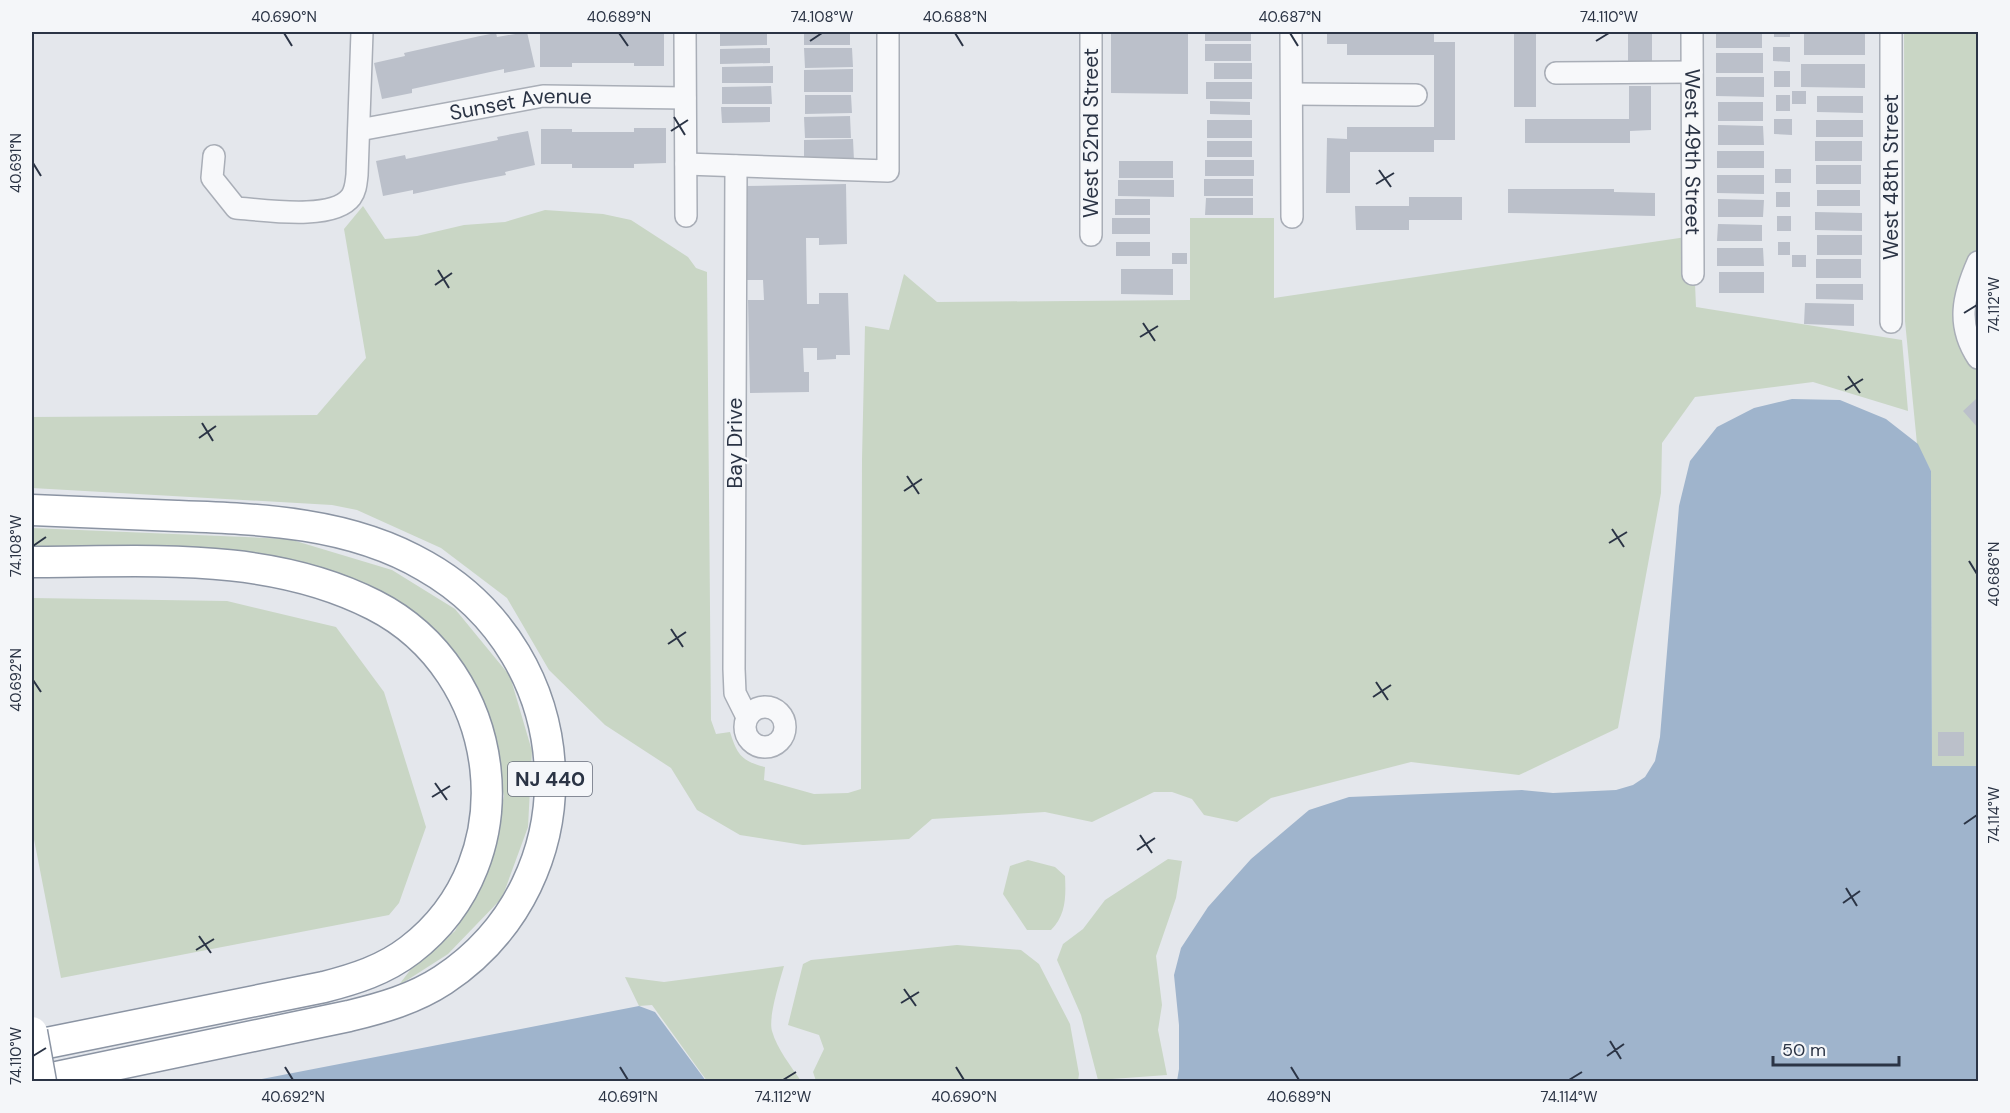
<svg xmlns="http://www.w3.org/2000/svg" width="2010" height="1113" viewBox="0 0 2010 1113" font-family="'DM Sans',sans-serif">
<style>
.green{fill:#c9d6c5}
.water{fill:#9fb4cc}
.building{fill:#bbc0ca}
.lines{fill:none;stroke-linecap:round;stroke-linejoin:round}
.minor-casing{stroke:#a9aeb7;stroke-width:24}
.highway-casing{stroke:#8b94a3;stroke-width:33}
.minor{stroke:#f7f8fa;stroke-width:21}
.highway{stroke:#fff;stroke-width:30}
.highway-bridge-casing{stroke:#8b94a3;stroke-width:33;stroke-linecap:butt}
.highway-bridge{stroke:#fff;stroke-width:30}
.ticks{fill:none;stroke:#2b3445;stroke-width:2}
.labels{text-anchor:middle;stroke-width:4.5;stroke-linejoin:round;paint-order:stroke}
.shield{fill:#f4f6f9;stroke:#676e7b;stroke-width:1.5}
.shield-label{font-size:20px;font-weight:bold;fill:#2b3445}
.street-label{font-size:21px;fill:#2b3445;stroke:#f4f6f9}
.neatline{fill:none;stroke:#2b3445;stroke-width:2}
.ticks-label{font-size:15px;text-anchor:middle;fill:#2b3445}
</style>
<rect width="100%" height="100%" fill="#e4e7ec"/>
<path class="green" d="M1904,32H1978V766H1932L1931,471L1917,444L1905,321Z
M363,206L385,239L417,236L464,225L505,222L545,210L603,214L631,220L688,257L696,268L707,272L711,720L716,734L730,732C737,754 741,761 765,767L764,780L814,794L848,793L861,789L862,459L865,326L889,330L904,274L937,302L1190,300V218H1274V298L1693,236L1696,307L1902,340L1908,411L1813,382L1695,397L1662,443L1661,493L1618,728L1519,775L1411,762L1271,798L1237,822L1204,815L1192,799L1172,792H1154L1092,822L1045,812L932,819L909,839L803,845L740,835L697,810L671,768L605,725L549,670L507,598L441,548L357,510L332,505L32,488V417L317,415L366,358L344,229Z
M32,528L289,539L392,570L455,609L510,676L532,751L528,827L502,898L448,954L398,986L411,969L455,931L487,871L504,796L485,706L446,644L392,597L318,569L32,548Z
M32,598L227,601L336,627L384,692L426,827L399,903L389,915L61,978L32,829Z
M1168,859L1182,861L1176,898L1156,956L1162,1005L1158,1030L1167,1075L1098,1080L1081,1015L1057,960L1063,944L1083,929L1105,900Z
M1028,860L1055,867L1065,876C1066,897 1066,915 1051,930H1027L1003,894L1010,866Z
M957,945L1021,950L1039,964L1070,1024L1079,1074L1078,1081H816L813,1072L824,1049L819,1035L788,1025L803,964L811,960Z
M784,966C780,981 768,1017 772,1031C777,1049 791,1066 801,1081H707L652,1005L639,1006L625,977L664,982Z"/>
<path class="water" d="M1792,399L1840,400L1886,419L1918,444L1931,471L1932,766H1978V1081H1177L1179,1069V1025L1174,975L1181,948L1208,907L1251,859L1309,810L1349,797L1522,790L1553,793L1616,790L1633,785L1645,777L1655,761L1660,737L1679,506L1690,461L1717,427L1754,408Z
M639,1006L655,1012L706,1081H252Z"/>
<path class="building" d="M527,32L535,67L504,73V69L412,89V93L382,99L374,63L405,56L404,53L480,36L496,33L497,37Z
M540,32H664V66H634V63H572V67H540Z
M720,32H767V45L720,46Z
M804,32H850V45H804Z
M1111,32H1188V94L1111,93Z
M1205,32H1251V41H1205Z
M1327,32H1434V42H1455V140H1434V152H1350V193H1326L1327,138L1347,139V127H1434V55H1347V44H1327Z
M1514,32H1536V107H1514Z
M1628,32H1652V63H1628Z
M1716,32H1762V48H1716Z
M1774,32H1790V37H1774Z
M1804,32H1865V55H1804Z
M1205,44H1251V61H1205Z
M1773,47H1790V62L1773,61Z
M770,48V63L720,64V49Z
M804,48H852L853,67L805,68Z
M1716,53H1763V73H1716Z
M1214,63H1252V79H1214Z
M1801,64H1865V88L1801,87Z
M773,66V83H722V67Z
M853,69V92H804V70Z
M1774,71H1790V87H1774Z
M1716,77H1764V97L1716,96Z
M1206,82H1252V99H1206Z
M771,86L772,104H722V87Z
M1629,86H1651V130L1630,131V143H1525V119H1629Z
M1792,91H1806V104H1792Z
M805,95H851L852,113L805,114Z
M1776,95H1790V111H1776Z
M1817,96H1863V113L1817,112Z
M1210,101L1250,102V115L1210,114Z
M1718,102H1763V121H1718Z
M721,107H770V122L722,123Z
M850,116L851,138H805L804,117Z
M1774,119H1792V135L1774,134Z
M1207,120H1252V138H1207Z
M1816,120H1863V137H1816Z
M1718,125L1763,126L1764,145H1718Z
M634,128H666V163L634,164V168H572V164H541V129H572V132H634Z
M528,131L535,165L505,172L506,175L460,184L413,194V190L383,196L376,161L405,155L406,159L498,140L497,137Z
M853,139L854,161L804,162V140Z
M1207,141H1252V157H1207Z
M1815,141H1862V161H1815Z
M1717,151H1764V168H1717Z
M1205,160H1254V176H1205Z
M1119,161H1173V178H1119Z
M1816,165H1861V184H1816Z
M1775,169H1791V183H1775Z
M1717,175H1764V194L1717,193Z
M1204,179H1253V196H1204Z
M1118,180H1174V197L1118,196Z
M846,184L847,244L819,245V238H806L807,304H819V293H848L850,355H836V359L817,360V348H803L804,372H809V392L750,393L748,300H764L763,280H747L746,186Z
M1508,189H1614V192L1655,193V216L1508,213Z
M1817,190H1860V206H1817Z
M1776,192H1790V207H1776Z
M1409,197H1462V220H1409V230H1356L1355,206H1409Z
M1206,198H1253V215H1205Z
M1115,199H1150V215H1115Z
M1718,199L1764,200L1763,217H1718Z
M1815,212L1862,213V231L1815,230Z
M1777,216H1791V231H1777Z
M1112,218H1150V234H1112Z
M1718,224L1762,225V241H1717Z
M1817,235H1862V255H1817Z
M1116,242H1150V256H1116Z
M1778,242H1790V255H1778Z
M1717,248H1763L1764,266H1717Z
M1172,253H1187V264H1172Z
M1792,255H1806V267H1792Z
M1816,259H1861V278H1816Z
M1121,269H1173V295L1121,294Z
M1719,272H1764V293H1719Z
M1816,284H1863V300L1816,299Z
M1805,303L1854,304V326L1804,324Z
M1976,399L1978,402V428L1963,411Z
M1938,732H1964V756H1938Z"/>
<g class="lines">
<defs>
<g id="minor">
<path d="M685,32L686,216"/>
<path d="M1091,32V235"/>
<path d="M1291,32L1292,217"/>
<path id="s1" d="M1692,32L1693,274"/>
<path d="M1556,73L1692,72"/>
<path d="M1292,94L1416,95"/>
<path id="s2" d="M359,130L543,96L685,98"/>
<path d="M214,156L212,178L236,208C264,210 333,221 351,197C356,190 356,183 357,175L362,32"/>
<path d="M686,164L888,171V32"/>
<path d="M736,166L734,669L735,693L747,717"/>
<path d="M1978,262C1963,296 1956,325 1978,358"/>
<path d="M1891,322V32"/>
<circle cx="765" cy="727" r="20"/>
</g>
<path id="highway" d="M32,510C80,512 128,514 177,516C261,519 350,522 425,566C582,655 595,879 443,980C414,999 382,1008 349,1016L33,1082
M32,562C147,562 268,551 374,605C504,671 529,859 410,950C384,970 355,979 324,987L32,1046"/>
</defs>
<use href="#minor" class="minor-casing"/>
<use href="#highway" class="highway-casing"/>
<use href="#minor" class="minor"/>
<use href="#highway" class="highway"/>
<defs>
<path id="highway-bridge" d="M32,1032L41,1082"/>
</defs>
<use href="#highway-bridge" class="highway-bridge-casing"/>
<use href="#highway-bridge" class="highway-bridge"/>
</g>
<path class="ticks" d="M284,33L292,46M619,33L628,46M955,33L963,46M1290,33L1298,46M810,41L822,33M1596,41L1609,33M674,117L685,135M671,131L688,120M33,163L41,176M1379,170L1391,187M1376,184L1394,173M438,270L449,288M435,285L452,273M1964,313L1977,305M1143,323L1155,341M1140,337L1158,326M1848,376L1860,393M1845,390L1863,379M202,423L213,441M199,438L216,426M907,476L919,494M904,491L922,479M1612,529L1624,547M1609,543L1627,532M33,546L46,537M1969,561L1977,574M671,629L683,647M668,644L686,632M33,680L41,692M1376,682L1388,700M1373,697L1391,685M435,783L447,800M432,797L450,786M1964,824L1977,815M1140,835L1152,853M1137,850L1155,838M1846,888L1857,906M1843,903L1860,891M199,936L211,953M196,950L214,939M904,989L916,1006M901,1003L919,992M1610,1041L1621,1059M33,1056L46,1048M1607,1056L1624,1044M285,1067L293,1080M620,1067L628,1080M956,1067L964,1080M1291,1067L1299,1080M783,1080L796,1072M1569,1080L1582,1072"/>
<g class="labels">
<rect class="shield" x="508" y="762" width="84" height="34" rx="4.5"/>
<g class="shield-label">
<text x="550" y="786">NJ 440</text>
</g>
<g class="street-label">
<text dy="7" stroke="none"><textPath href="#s2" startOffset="164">Sunset Avenue</textPath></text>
<text transform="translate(1091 133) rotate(-90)" y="7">West 52nd Street</text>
<text dy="7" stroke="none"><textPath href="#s1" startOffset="120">West 49th Street</textPath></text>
<text transform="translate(1891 177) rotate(-90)" y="7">West 48th Street</text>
<text transform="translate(735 443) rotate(-90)" y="7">Bay Drive</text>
</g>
</g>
<rect width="2010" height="1113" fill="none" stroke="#f4f6f9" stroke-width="66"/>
<path d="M1773 1056v9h126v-9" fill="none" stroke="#2b3445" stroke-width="3"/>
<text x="1782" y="1056" font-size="18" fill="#2b3445" stroke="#f4f6f9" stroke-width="4.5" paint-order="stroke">50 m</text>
<rect x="33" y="33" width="1944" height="1047" class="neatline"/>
<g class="ticks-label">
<text x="284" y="22">40.690°N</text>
<text x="619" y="22">40.689°N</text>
<text x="822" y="22">74.108°W</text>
<text x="955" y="22">40.688°N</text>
<text x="1290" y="22">40.687°N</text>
<text x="1609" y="22">74.110°W</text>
<text transform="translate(16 163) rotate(-90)" y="5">40.691°N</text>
<text transform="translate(1994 305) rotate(-90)" y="5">74.112°W</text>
<text transform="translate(16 546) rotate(-90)" y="5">74.108°W</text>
<text transform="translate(1994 574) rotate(-90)" y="5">40.686°N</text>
<text transform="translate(16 680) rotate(-90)" y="5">40.692°N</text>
<text transform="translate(1994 815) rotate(-90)" y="5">74.114°W</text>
<text transform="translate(16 1056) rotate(-90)" y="5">74.110°W</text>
<text x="293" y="1102">40.692°N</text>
<text x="628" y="1102">40.691°N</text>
<text x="783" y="1102">74.112°W</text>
<text x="964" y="1102">40.690°N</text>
<text x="1299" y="1102">40.689°N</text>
<text x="1569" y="1102">74.114°W</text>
</g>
</svg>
